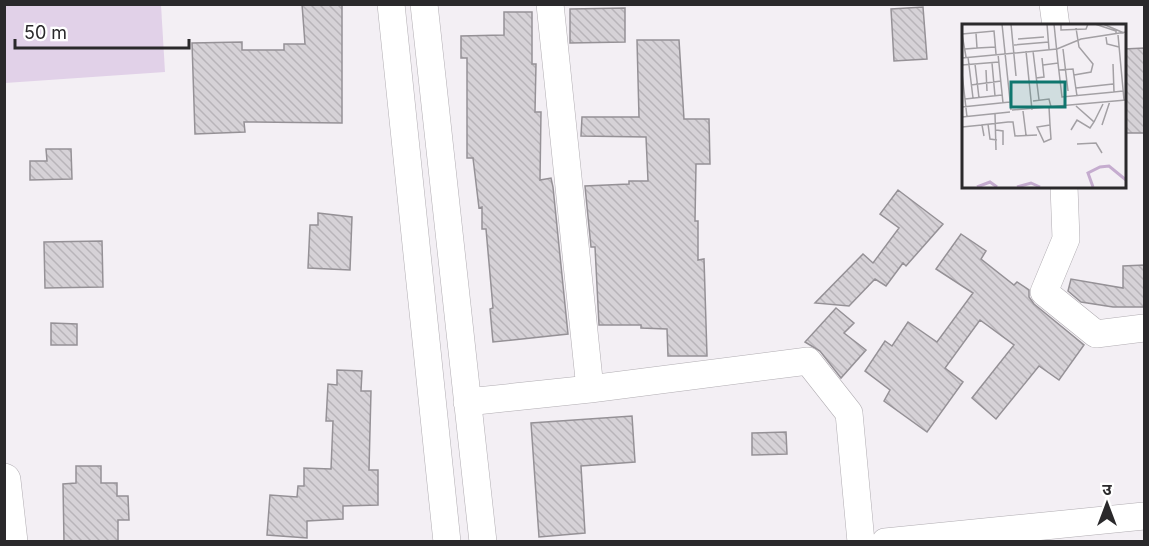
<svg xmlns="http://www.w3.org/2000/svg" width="1149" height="546" viewBox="0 0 1149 546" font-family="Inter,'Noto Sans Devanagari',sans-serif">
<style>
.park{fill:#e1d1e8}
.building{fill:url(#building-back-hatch);stroke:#959196;stroke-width:1.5}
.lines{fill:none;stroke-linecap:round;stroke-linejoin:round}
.minor-casing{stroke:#b1adb2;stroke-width:28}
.major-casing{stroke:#b1adb2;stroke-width:34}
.minor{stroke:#fff;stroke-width:27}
.major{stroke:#fff;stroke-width:33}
.inset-river{fill:none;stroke:#c5accf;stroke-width:3}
.inset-road{fill:none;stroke:#a3a0a4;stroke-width:1.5}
.view{fill:#0f766e;fill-opacity:0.15;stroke:#0f766e;stroke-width:3}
.inset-edge{fill:none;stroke:#2a292b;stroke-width:3}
</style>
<defs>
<pattern id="building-back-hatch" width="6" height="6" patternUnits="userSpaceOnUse" patternTransform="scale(1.5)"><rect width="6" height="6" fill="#d6d2d7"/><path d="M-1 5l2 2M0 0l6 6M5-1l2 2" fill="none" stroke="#b8b4b9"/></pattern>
</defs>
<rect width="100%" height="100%" fill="#f3eff4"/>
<path class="park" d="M5,4L161,5L165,72L5,83Z"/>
<path class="building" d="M302,4H342V123L244,122L245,132L195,134L192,43L242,42V50H284V44H305Z
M923,7L927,59L894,61L891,9Z
M625,8V42L570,43V9Z
M504,12H532V64H536L535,112H541L540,180L551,178L553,187L568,334L493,342L490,309L493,308L486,229H482V207L479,208L473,158H467V58H461V36L504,35Z
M637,40H679L684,119H709L710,164H696L695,221H698V260L704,259L707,356H668L667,329L641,328V325H599L595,247H591L585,186L629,184V181H648L646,137L581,136L582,117H639Z
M1144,48V133H1124V49Z
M46,149H71L72,179L30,180V161H47Z
M898,190L943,224L906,266L903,263L886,286L875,279L849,306L815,303L863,254L873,263L899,228L880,214Z
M318,213L352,217L350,270L308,268L310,225H318Z
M961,234L986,251L981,259L1014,285L1017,282L1029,290V297L1034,304L1084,345L1059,380L1039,366L996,419L972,398L1014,345L980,320L945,368L963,382L927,432L884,401L890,390L865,371L885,341L892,346L908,322L937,342L973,293L936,269Z
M102,241L103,287L45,288L44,242Z
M1144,265V307H1113L1081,302L1068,291L1071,279L1123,288V266Z
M836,308L854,323L844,333L866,350L841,378L820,351L805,342Z
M51,323L77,324V345H51Z
M337,370L362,371L361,391H371L369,470H378V505L343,506V519L307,521V538L267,535L270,495L297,497L298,486H304V468L331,469L333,421H326L328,384L337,385Z
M632,416L635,462L581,466L585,533L539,537L531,423Z
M786,432L787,454L752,455V433Z
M76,466H101V483H117V496H128L129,520H118V542H64L63,484L76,483Z"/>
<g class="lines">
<defs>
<path id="minor" d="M391,4L447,542
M424,4L483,542
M550,4L590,389
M1053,4L1056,26
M1064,186L1066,239L1044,292L1096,334L1144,328
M467,402L590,389L808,361L849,413L861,542
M885,542L1144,516"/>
<path id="major" d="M4,480L11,542"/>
</defs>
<use href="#minor" class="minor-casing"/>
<use href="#major" class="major-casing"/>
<use href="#minor" class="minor"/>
<use href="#major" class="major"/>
</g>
<g transform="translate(962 24)">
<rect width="164" height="164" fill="#f3eff4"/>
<path class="inset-river" d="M15,163L28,158L35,163M55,163L69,159L78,163M131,163L126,149L138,143L147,142L164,156"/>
<path class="inset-road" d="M40,0L49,86M49,0L54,52M85,0L87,25M92,0L96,39M99,0V6L124,5L126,0M133,0L154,7V11M141,0L162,9M0,10L32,7L34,30M0,10L4,33M156,11L162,76M144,13L145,20L157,23M56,15L82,13M52,21L87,18M15,24L34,23M3,25L15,24L14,9M101,25L106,67M64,27L70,86M71,27L77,76M36,30L41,79M6,33L11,74M0,34L95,25L119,15L164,8M30,39L33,72M13,40L17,74M151,40L152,68L161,67M0,41L37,38M81,41L96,39L100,73L152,68M24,46L25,67M97,46L111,45L115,72M0,49L5,93M112,51L129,48L131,40L117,23L114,4M74,54L82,53L80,34M9,61L39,57M114,64L151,60M3,75L40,71M71,77L87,75L89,83M0,83L48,78M87,83L88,101L89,115L82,118L75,103L88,101M50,86L164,76M61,87L64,111M33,90L34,126M0,93L48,88M132,98L141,80M26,100L28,115L35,116M140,101L148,77M0,103L20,101M34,106L41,107V121M109,106L115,96L128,104L132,98L114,82M22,112L20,101L46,98H51L53,112L75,111M115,120L134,119L140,129"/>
<path class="view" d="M49,58H103V83H49Z"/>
<rect width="164" height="164" class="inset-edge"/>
</g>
<rect width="1149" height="546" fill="none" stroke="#2a292b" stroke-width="12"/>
<g transform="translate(1107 504)" stroke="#ffffff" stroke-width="4.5" paint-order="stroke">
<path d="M0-4.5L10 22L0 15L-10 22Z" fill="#2a292b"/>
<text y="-9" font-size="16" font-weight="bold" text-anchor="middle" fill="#2a292b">उ</text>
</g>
<path d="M15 39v9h174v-9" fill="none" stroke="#2a292b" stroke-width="3"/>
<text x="24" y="39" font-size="18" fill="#2a292b" stroke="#ffffff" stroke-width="4.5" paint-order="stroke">50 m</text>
</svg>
